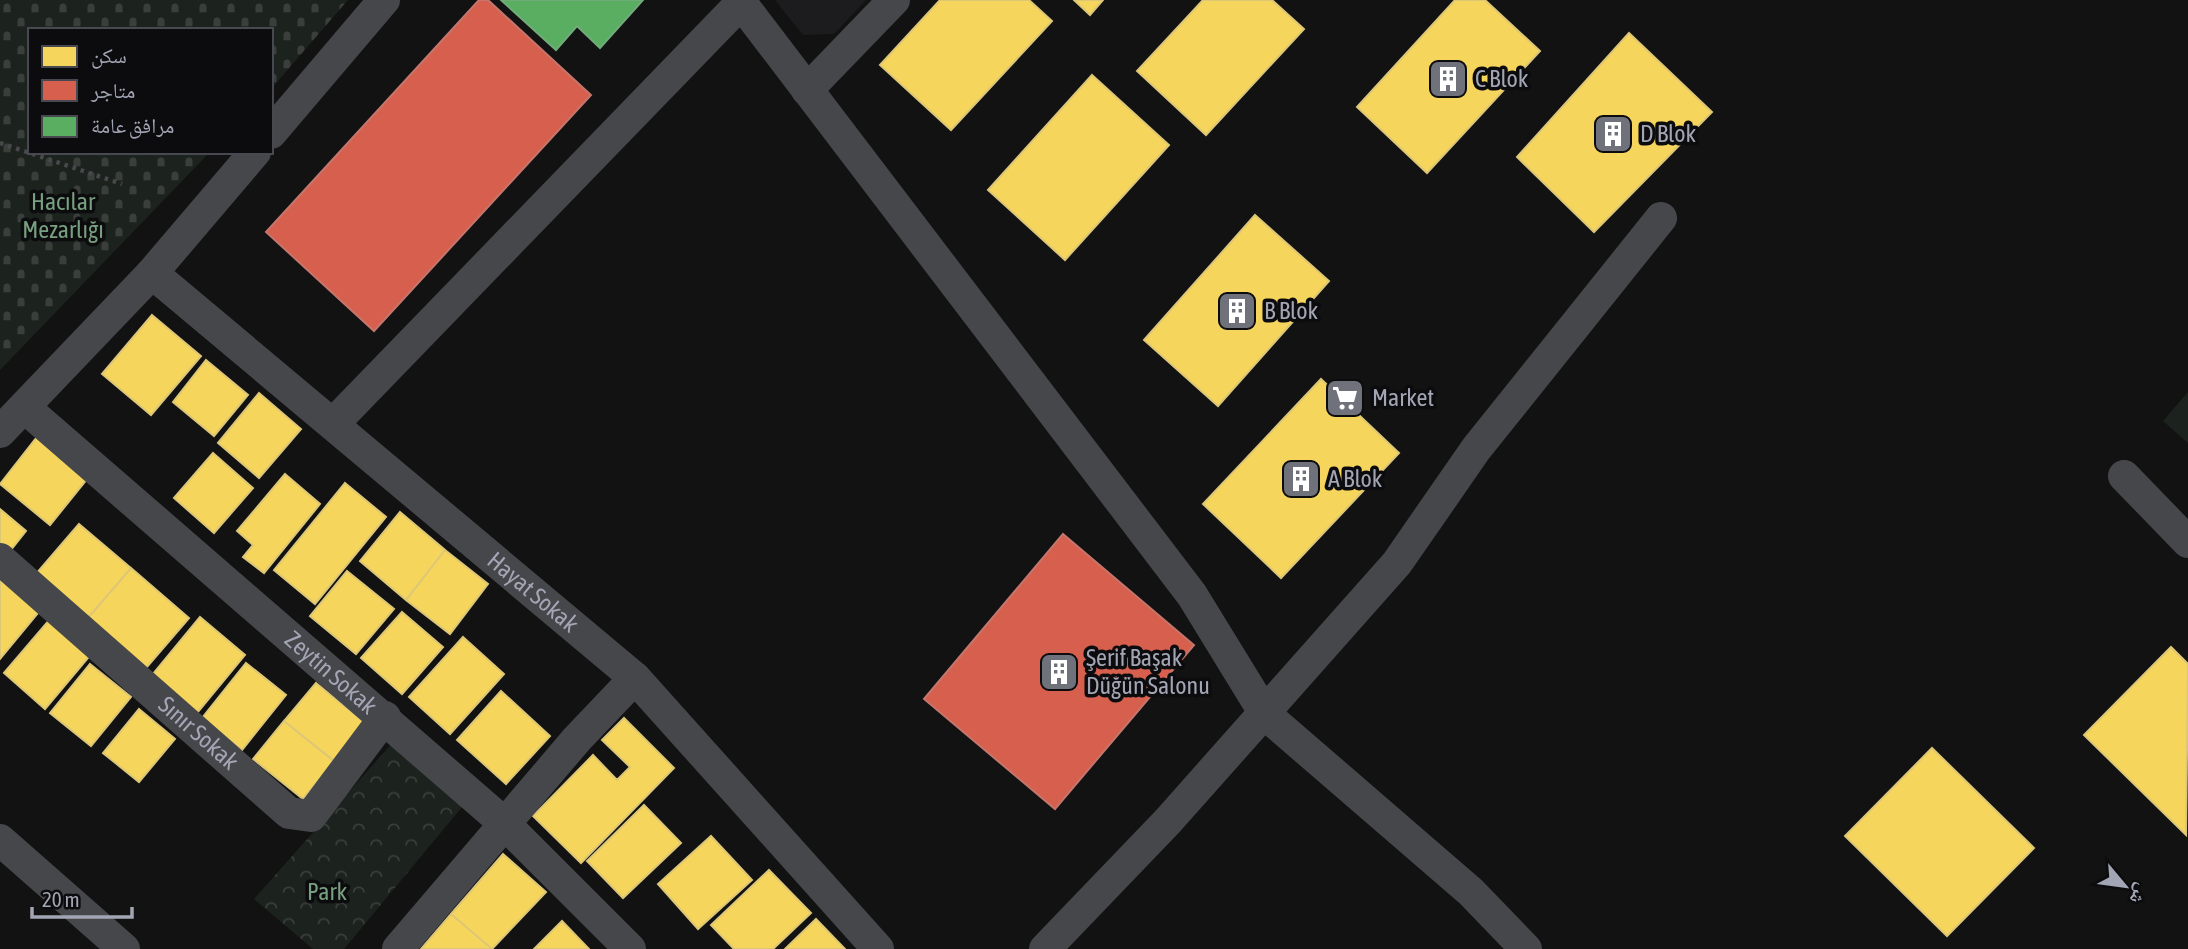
<svg xmlns="http://www.w3.org/2000/svg" width="2188" height="949" viewBox="0 0 2188 949" font-family="'Asap Condensed','Noto Naskh Arabic',sans-serif">
<style>
.built{fill:#1c1c1e}
.green{fill:#1c221d}
.forest{fill:url(#forest-crowns)}
.cemetery{fill:url(#cemetery-stones)}
.homes{fill:#f6d55c;stroke:#ddc776;stroke-width:2}
.shops{fill:#d6604d;stroke:#c6756c;stroke-width:2}
.public{fill:#5aae61;stroke:#70ab7a;stroke-width:2}
.lines{fill:none;stroke-linecap:round;stroke-linejoin:round}
.path{stroke:#48484d;stroke-width:4.5;stroke-dasharray:3.5 5;stroke-linecap:butt}
.minor{stroke:#46474b;stroke-width:32}
.labels{text-anchor:middle;stroke-width:7;stroke-linejoin:round;paint-order:stroke}
.poi-label{font-size:24px;fill:#a2a5b4;stroke:#0c0c0e;text-anchor:start}
.park-label{font-size:24px;fill:#789f80;stroke:#0c0c0e}
.street-label{font-size:24px;fill:#a2a5b4;stroke:#0c0c0e}
</style>
<defs>
<pattern id="forest-crowns" width="20" height="18" patternUnits="userSpaceOnUse" patternTransform="scale(1.75)"><rect width="20" height="18" fill="#1c221d"/><path d="M2 6a3 3 0 1 1 6 0M12 15a3 3 0 1 1 6 0" fill="none" stroke="#3a3f3b"/></pattern>
<pattern id="cemetery-stones" width="16" height="16" patternUnits="userSpaceOnUse" patternTransform="scale(1.75)"><rect width="16" height="16" fill="#1c221d"/><path d="M2 7V4a2 2 0 0 1 4 0v3zM10 15v-3a2 2 0 0 1 4 0v3z" fill="#3a3f3b"/></pattern>
</defs>
<rect width="100%" height="100%" fill="#121212"/>
<path class="built" d="M775,0H866L834,34L803,35Z"/>
<path class="green" d="M2188,392V443L2163,421Z"/>
<path class="forest" d="M394,741L467,801L344,949H313L254,899Z"/>
<path class="cemetery" d="M0,0H348L271,89V30H30V152H210L0,370Z"/>
<path class="homes" d="M940,0H1029L1052,21L951,130L880,65Z
M1074,0H1103L1090,15Z
M1203,0H1272L1304,29L1206,135L1137,71Z
M1455,0H1485L1540,51L1427,173L1357,107Z
M1629,33L1712,112L1594,232L1517,157Z
M1092,75L1169,145L1065,260L988,190Z
M1255,215L1329,281L1218,406L1144,340Z
M152,315L201,356L151,415L102,374Z
M206,360L248,395L214,436L173,402Z
M1321,379L1399,453L1281,578L1203,504Z
M259,393L301,429L259,478L218,443Z
M37,437L88,478L50,525L0,484Z
M213,453L253,488L214,533L174,498Z
M285,474L320,504L264,573L243,557L253,545L237,531Z
M345,483L386,517L315,604L274,570Z
M0,509L26,531L10,551L0,543Z
M400,512L445,550L406,600L360,561Z
M79,524L131,568L88,618L36,574Z
M445,550L488,584L450,634L406,600Z
M131,568L189,618L146,668L88,618Z
M347,571L394,609L356,654L310,616Z
M0,572L42,608L0,659Z
M402,612L443,647L402,694L361,658Z
M200,617L245,655L197,713L152,675Z
M51,618L92,653L45,709L4,673Z
M463,637L504,674L450,734L409,697Z
M2171,647L2188,664L2186,835L2084,735Z
M246,663L286,695L242,750L202,718Z
M90,664L131,697L91,746L50,713Z
M316,683L364,722L334,761L284,721Z
M501,691L550,736L506,784L457,740Z
M139,709L175,739L139,782L103,753Z
M624,718L674,768L581,863L533,816L593,755L617,780L630,767L602,740Z
M284,721L334,761L303,799L253,759Z
M1932,748L2034,848L1947,936L1845,836Z
M644,805L681,843L623,898L587,861Z
M711,836L752,880L698,929L658,884Z
M503,854L546,892L492,949L451,914Z
M769,870L811,913L773,949H734L711,925Z
M451,914L492,949H421Z
M816,919L845,949H785Z
M562,921L589,949H534Z"/>
<path class="shops" d="M479,0H488L591,95L374,331L266,232Z
M1063,534L1194,645L1055,809L924,699Z"/>
<path class="public" d="M501,0H643L600,48L577,26L556,50Z"/>
<g class="lines">
<path class="path" d="M0,143L122,184"/>
<g class="minor">
<path d="M739,0L1192,595L1265,714L1471,892L1526,949"/>
<path d="M807,90L894,0"/>
<path d="M271,133L384,0"/>
<path id="s1" d="M152,273L635,678L878,949"/>
<path id="s2" d="M24,407L504,823L630,949"/>
<path d="M333,424L741,3"/>
<path d="M0,432L152,273L255,152"/>
<path d="M2124,476L2188,542"/>
<path id="s3" d="M0,559L289,813L311,816L385,717"/>
<path d="M0,840L124,949"/>
<path d="M398,949L577,739L635,678"/>
<path d="M1045,949L1168,821L1397,563L1476,449L1661,218"/>
</g>
</g>
<defs>
<symbol id="building-square" viewBox="-11 -11 22 22"><rect x="-9" y="-9" width="18" height="18" rx="4" fill="#70727b" stroke="#0c0c0e"/><path d="M-4-6H4V6H1V3H-1V6H-4ZM-2.5-4.3h1.7v1.8h-1.7ZM.8-4.3h1.7v1.8H.8ZM-2.5-1h1.7V.8h-1.7ZM.8-1h1.7V.8H.8Z" fill="#fff"/></symbol>
<symbol id="supermarket-square" viewBox="-11 -11 22 22"><rect x="-9" y="-9" width="18" height="18" rx="4" fill="#70727b" stroke="#0c0c0e"/><path d="M-6-5.5h2.5l.6 2H6L4.5 2H-2.5L-4.4-4H-6ZM-1.5 3.2a1.3 1.3 0 1 0 .1 0ZM3 3.2a1.3 1.3 0 1 0 .1 0Z" fill="#fff"/></symbol>
</defs>
<g fill-rule="evenodd">
<use href="#building-square" x="1426" y="57" width="44" height="44"/>
<use href="#building-square" x="1591" y="112" width="44" height="44"/>
<use href="#building-square" x="1215" y="289" width="44" height="44"/>
<use href="#supermarket-square" x="1323" y="376" width="44" height="44"/>
<use href="#building-square" x="1279" y="457" width="44" height="44"/>
<use href="#building-square" x="1037" y="650" width="44" height="44"/>
</g>
<g class="labels">
<g class="poi-label">
<text x="1475" y="87">C Blok</text>
<text x="1640" y="142">D Blok</text>
<text x="1264" y="319">B Blok</text>
<text x="1372" y="406">Market</text>
<text x="1328" y="487">A Blok</text>
<text x="1086" y="666">Şerif Başak<tspan x="1086" dy="28">Düğün Salonu</tspan></text>
</g>
<g class="park-label">
<text x="63" y="210">Hacılar<tspan x="63" dy="28">Mezarlığı</tspan></text>
<text x="327" y="900">Park</text>
</g>
<g class="street-label">
<text dy="8" stroke="none"><textPath href="#s1" startOffset="497">Hayat Sokak</textPath></text>
<text dy="8" stroke="none"><textPath href="#s2" startOffset="406">Zeytin Sokak</textPath></text>
<text dy="8" stroke="none"><textPath href="#s3" startOffset="264">Sınır Sokak</textPath></text>
</g>
</g>
<rect x="28" y="28" width="245" height="126" fill="#0c0c0e" stroke="#484950" stroke-width="2"/>
<rect x="42" y="46" width="35" height="21" fill="#f6d55c" stroke="#484950" stroke-width="2"/>
<text x="91" y="63" font-size="21" fill="#a2a5b4">سكن</text>
<rect x="42" y="80" width="35" height="21" fill="#d6604d" stroke="#484950" stroke-width="2"/>
<text x="91" y="98" font-size="21" fill="#a2a5b4">متاجر</text>
<rect x="42" y="116" width="35" height="21" fill="#5aae61" stroke="#484950" stroke-width="2"/>
<text x="91" y="133" font-size="21" fill="#a2a5b4">مرافق عامة</text>
<g transform="translate(2125 886) rotate(119)" stroke="#0c0c0e" stroke-width="5" paint-order="stroke">
<path d="M0-5L12 26L0 18L-12 26Z" fill="#a2a5b4"/>
<text y="-10" font-size="19" font-weight="bold" text-anchor="middle" fill="#a2a5b4">ش</text>
</g>
<path d="M32 907v10h100v-10" fill="none" stroke="#a2a5b4" stroke-width="3.5"/>
<text x="42" y="907" font-size="21" fill="#a2a5b4" stroke="#0c0c0e" stroke-width="5" paint-order="stroke">20 m</text>
</svg>
